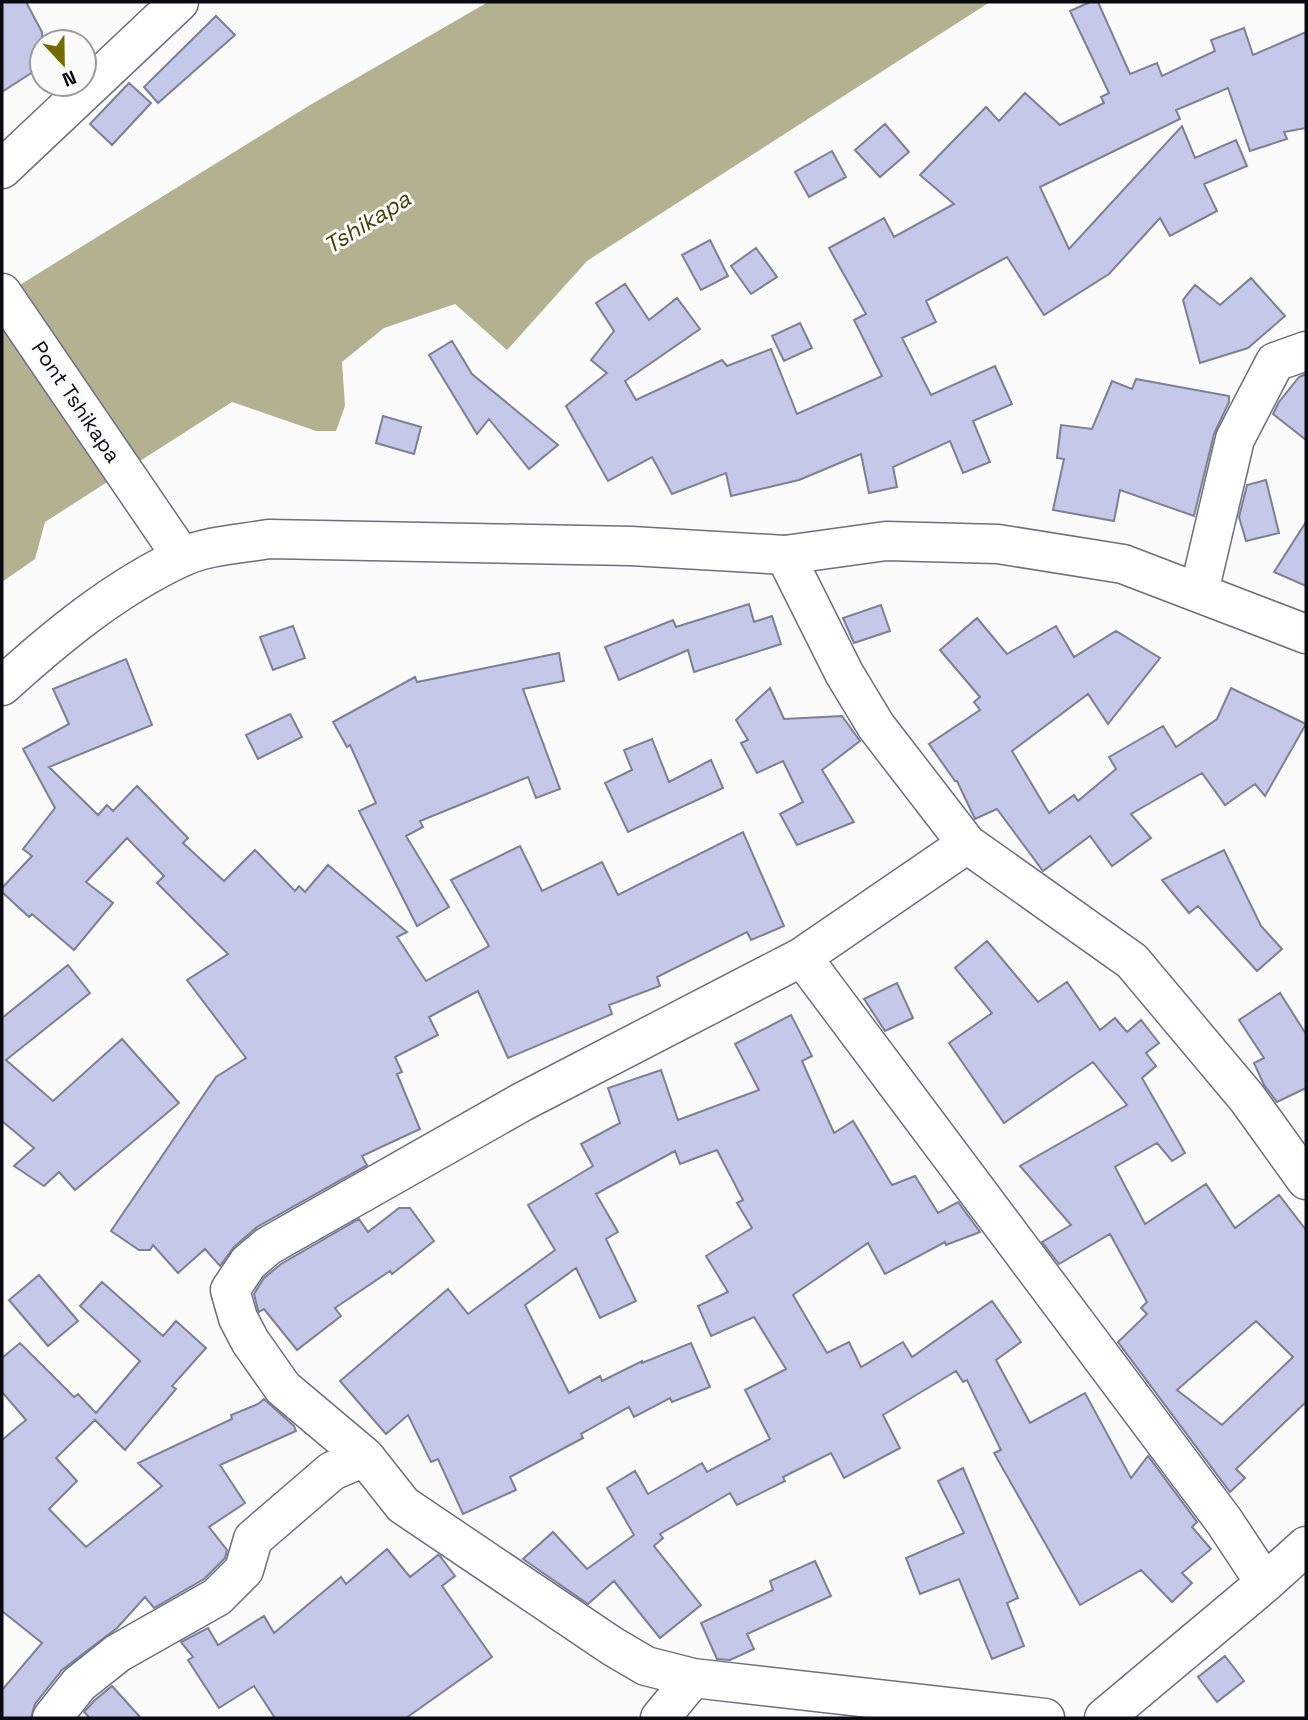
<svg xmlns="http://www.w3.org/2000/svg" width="1308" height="1720" viewBox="0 0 1308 1720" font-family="'Space Grotesk',sans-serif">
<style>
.water{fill:#b4b191}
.building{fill:#c5c8e8;stroke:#7d7f94;stroke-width:2;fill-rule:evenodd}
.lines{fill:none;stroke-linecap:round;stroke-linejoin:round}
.street-casing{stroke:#6c6e82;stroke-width:41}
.primary-casing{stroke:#6c6e82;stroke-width:41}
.highway-casing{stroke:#6c6e82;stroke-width:41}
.street{stroke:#fff;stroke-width:38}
.primary{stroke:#fff;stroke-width:38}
.highway{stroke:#fff;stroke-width:38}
.labels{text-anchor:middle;stroke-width:6;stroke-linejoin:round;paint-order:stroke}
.street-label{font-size:21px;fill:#0a0b12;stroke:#fbfbfb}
.water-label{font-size:23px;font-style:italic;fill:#443f02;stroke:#fbfbfb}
</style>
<rect width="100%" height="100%" fill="#fbfbfb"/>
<path class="water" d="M488,2H990L587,261L507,350L455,304L384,328L342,362L345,406L336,431H316L232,402L45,522L35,559L2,582V296L310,105Z"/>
<path class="building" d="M2,2H26L42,32V66L2,92Z
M1090,2H1098L1130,74L1157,63L1162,76L1215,51L1211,40L1244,28L1253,55L1306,32V128L1284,132L1287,139L1250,151L1228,88L1176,110L1180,119L1040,187L1069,249L1182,126L1195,158L1236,140L1247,166L1204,184L1217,211L1170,236L1160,218L1109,274L1044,315L1007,257L926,301L936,322L902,338L931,395L995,366L1012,404L973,421L990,462L963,473L950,441L893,467L897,487L869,493L861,454L799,480L731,496L726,473L672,494L652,457L608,481L566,406L607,373L591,360L614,331L596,303L625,284L649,320L677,298L700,329L625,381L636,400L722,360L727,366L771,349L797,414L882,376L854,320L866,314L829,248L884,218L894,237L954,204L920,175L986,107L999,121L1025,93L1060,125L1104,103L1101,97L1109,93L1070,11Z
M216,16L235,35L158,103L144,87Z
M129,83L151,103L112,145L90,124Z
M885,124L909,152L880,177L855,150Z
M832,151L846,177L809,197L795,172Z
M710,240L728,276L701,290L682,255Z
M756,248L777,277L751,294L731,266Z
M1251,278L1285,316L1248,348L1200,363L1183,300L1195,285L1220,305Z
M800,323L812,348L784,361L772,336Z
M452,341L472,374L558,445L529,469L489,419L477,434L429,355Z
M1306,374V440L1273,414L1279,402L1299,377Z
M1136,379L1229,396V402L1214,434L1194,516L1120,490L1114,521L1053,510L1064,459L1057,458L1061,425L1092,429L1112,381L1132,389Z
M383,416L421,427L414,454L376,443Z
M1266,480L1279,533L1246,541L1239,517L1247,485Z
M1306,522V586L1274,572Z
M749,604L754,622L772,616L781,644L694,672L688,650L619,680L605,647L673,620L676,627Z
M881,605L890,631L854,643L843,618Z
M977,618L1007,654L1056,626L1074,657L1116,631L1160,658L1108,724L1088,694L1012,751L1049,813L1074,795L1078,801L1116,769L1109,757L1163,726L1176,747L1217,719L1231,688L1306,724L1265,796L1255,784L1225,805L1202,773L1131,814L1151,838L1112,866L1090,836L1043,871L997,809L975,819L957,781H955L929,744L980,710L974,702L980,697L940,650Z
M293,626L305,658L273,670L260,637Z
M559,653L564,681L523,689L560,789L536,798L528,777L420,821L423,827L406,836L449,907L417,926L359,811L376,803L350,745L347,747L333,722L415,677L417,682Z
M126,659L152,725L49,767L98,815L107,805L113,811L137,786L188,838L183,843L224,881L255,850L295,891L299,886L305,892L328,865L407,932L397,937L426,981L489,946L451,880L520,846L542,891L602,862L618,895L743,832L784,926L751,940L747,932L657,977L660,986L609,1005L612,1014L508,1058L478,991L429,1017L438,1035L395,1057L402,1072L397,1074L420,1129L362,1156L367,1165L257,1227L234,1247L220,1266L205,1249L178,1273L153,1245L150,1250H139L111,1231L216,1077L246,1058L187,980L228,954L157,883L164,876L127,838L86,882L113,903L74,950L32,914L29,917L2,892V888L32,856L23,849L55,808L23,749L69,724L53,689Z
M770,688L784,719L842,716L860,741L822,770L854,822L797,845L780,814L803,802L783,761L757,773L741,743L748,740L736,720Z
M290,714L302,737L258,759L246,735Z
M652,739L669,782L711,760L723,788L628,832L605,783L632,770L624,750Z
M1224,850L1261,926L1282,949L1257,971L1198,906L1189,913L1162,880Z
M987,941L1038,1002L1067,982L1100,1030L1115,1018L1127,1032L1141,1020L1159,1043L1146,1053L1156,1066L1142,1078L1185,1153L1172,1161L1157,1143L1115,1167L1145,1224L1206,1184L1235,1228L1279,1195L1306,1230V1402L1236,1469L1245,1478L1230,1492L1118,1342L1147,1314L1141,1308L1147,1302L1110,1234L1059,1264L1042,1242L1071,1225L1020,1166L1127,1105L1093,1062L1004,1123L949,1043L992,1013L955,968ZM1256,1321L1293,1357L1222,1425L1177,1390Z
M68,965L90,993L6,1060L53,1101L122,1039L179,1103L75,1190L59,1172L44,1186L14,1166L34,1148L2,1121V1018Z
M897,983L913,1018L885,1031L864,999Z
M1280,993L1306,1034V1088L1277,1102L1264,1085L1254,1063L1264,1058L1239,1020Z
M791,1015L812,1056L802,1061L834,1133L853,1121L892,1185L915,1176L938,1213L958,1202L980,1232L946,1245L945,1242L885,1274L868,1243L793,1295L827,1353L849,1342L861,1367L903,1342L912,1357L992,1301L1021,1342L996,1360L1030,1423L1085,1393L1131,1478L1148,1456L1197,1522L1192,1527L1211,1549L1182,1573L1192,1583L1172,1602L1141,1570L1080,1605L994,1453L1001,1450L999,1446L967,1380L963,1382L956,1371L883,1415L900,1448L844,1478L831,1453L783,1477L785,1481L737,1505L730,1493L660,1534L663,1538L654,1546L701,1605L660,1638L614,1581L588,1604L523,1559L553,1532L587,1569L634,1535L607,1488L635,1471L648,1494L702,1463L707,1472L770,1439L745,1390L786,1369L754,1317L711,1336L698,1306L728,1292L706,1256L752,1228L737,1203L743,1200L717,1150L680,1164L675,1151L596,1194L618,1232L606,1239L636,1301L600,1318L576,1268L525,1305L569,1393L600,1376L602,1381L642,1361V1363L691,1343L710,1387L672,1402L670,1398L634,1417L629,1407L581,1434L583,1438L510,1477L516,1490L463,1514L438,1459L431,1462L408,1415L386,1434L340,1381L448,1289L468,1314L555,1250L528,1205L593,1166L581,1144L620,1123L608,1088L661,1070L678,1120L759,1090L735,1044Z
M399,1208H410L434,1241L392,1274L390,1271L335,1308L341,1316L297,1350L264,1309L259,1312L258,1310L254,1294L264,1278L281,1264L359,1219L368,1232Z
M39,1275L78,1321L48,1346L9,1300Z
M102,1282L163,1336L176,1321L206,1348L172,1386L176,1389L125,1450L95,1420L56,1458L77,1481L49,1509L86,1547L162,1486L138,1463L232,1419L231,1415L258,1404L264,1399L294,1426L296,1431L220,1465L245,1503L209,1527L227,1550L225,1558L204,1579L154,1608L145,1597L117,1628L62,1670L35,1704L31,1718H2V1690L42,1643L2,1611V1440L26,1420L2,1392V1358L20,1343L74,1397L78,1394L96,1413L140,1361L80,1306Z
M963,1468L1018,1598L1007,1603L1024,1646L992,1659L959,1579L920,1594L906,1558L964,1533L938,1481Z
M387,1549L410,1577L438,1555L440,1556L455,1576L442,1586L492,1657L406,1718H275L254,1686L219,1708L188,1660L193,1657L181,1642L208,1628L218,1645L264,1616L274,1633L341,1577L346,1584Z
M815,1561L831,1596L747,1634L754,1649L730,1660L717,1659L701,1623L773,1590L770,1581Z
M1225,1656L1244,1681L1217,1702L1198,1677Z
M112,1686L141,1718H90L84,1712L95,1700Z"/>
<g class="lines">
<defs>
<path id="street" d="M2,169L179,2
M785,555L844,673L876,726L967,844L1132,961L1247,1098L1306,1180
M1199,592L1235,439L1275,362L1306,351
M967,844L802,957L522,1102L268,1246L248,1263L230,1290L238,1318L250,1341L283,1388L365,1457L403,1505L612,1646L646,1666L693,1678L1045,1718
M802,957L1224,1521L1265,1583
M52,1718L79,1684L118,1653L217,1597L244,1570L253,1539L332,1471L365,1457
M660,1718L693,1678
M1104,1718L1265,1583L1306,1546"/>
<path id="primary" d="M2,293L182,557"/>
<path id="highway" d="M2,686C56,637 114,589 180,558C207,545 241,544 269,539L631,546L785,555L886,541L998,544L1123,564L1306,634"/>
</defs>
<use href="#street" class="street-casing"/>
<use href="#primary" class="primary-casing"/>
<use href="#highway" class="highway-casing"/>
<use href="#street" class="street"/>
<use href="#primary" class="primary"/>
<use href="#highway" class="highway"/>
</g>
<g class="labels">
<g class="street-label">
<text transform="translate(76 402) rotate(56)" y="7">Pont Tshikapa</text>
</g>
<g class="water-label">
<text transform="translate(367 222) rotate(-32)" y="8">Tshikapa</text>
</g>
</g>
<rect width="1308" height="1720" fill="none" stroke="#0a0b12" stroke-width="7"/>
<g transform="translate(63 63) rotate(158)"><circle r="33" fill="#fbfbfb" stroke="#9b9b9e" stroke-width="2"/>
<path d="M0-5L12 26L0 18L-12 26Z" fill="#736a03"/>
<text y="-10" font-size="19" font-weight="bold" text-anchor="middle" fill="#0a0b12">N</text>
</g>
</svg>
